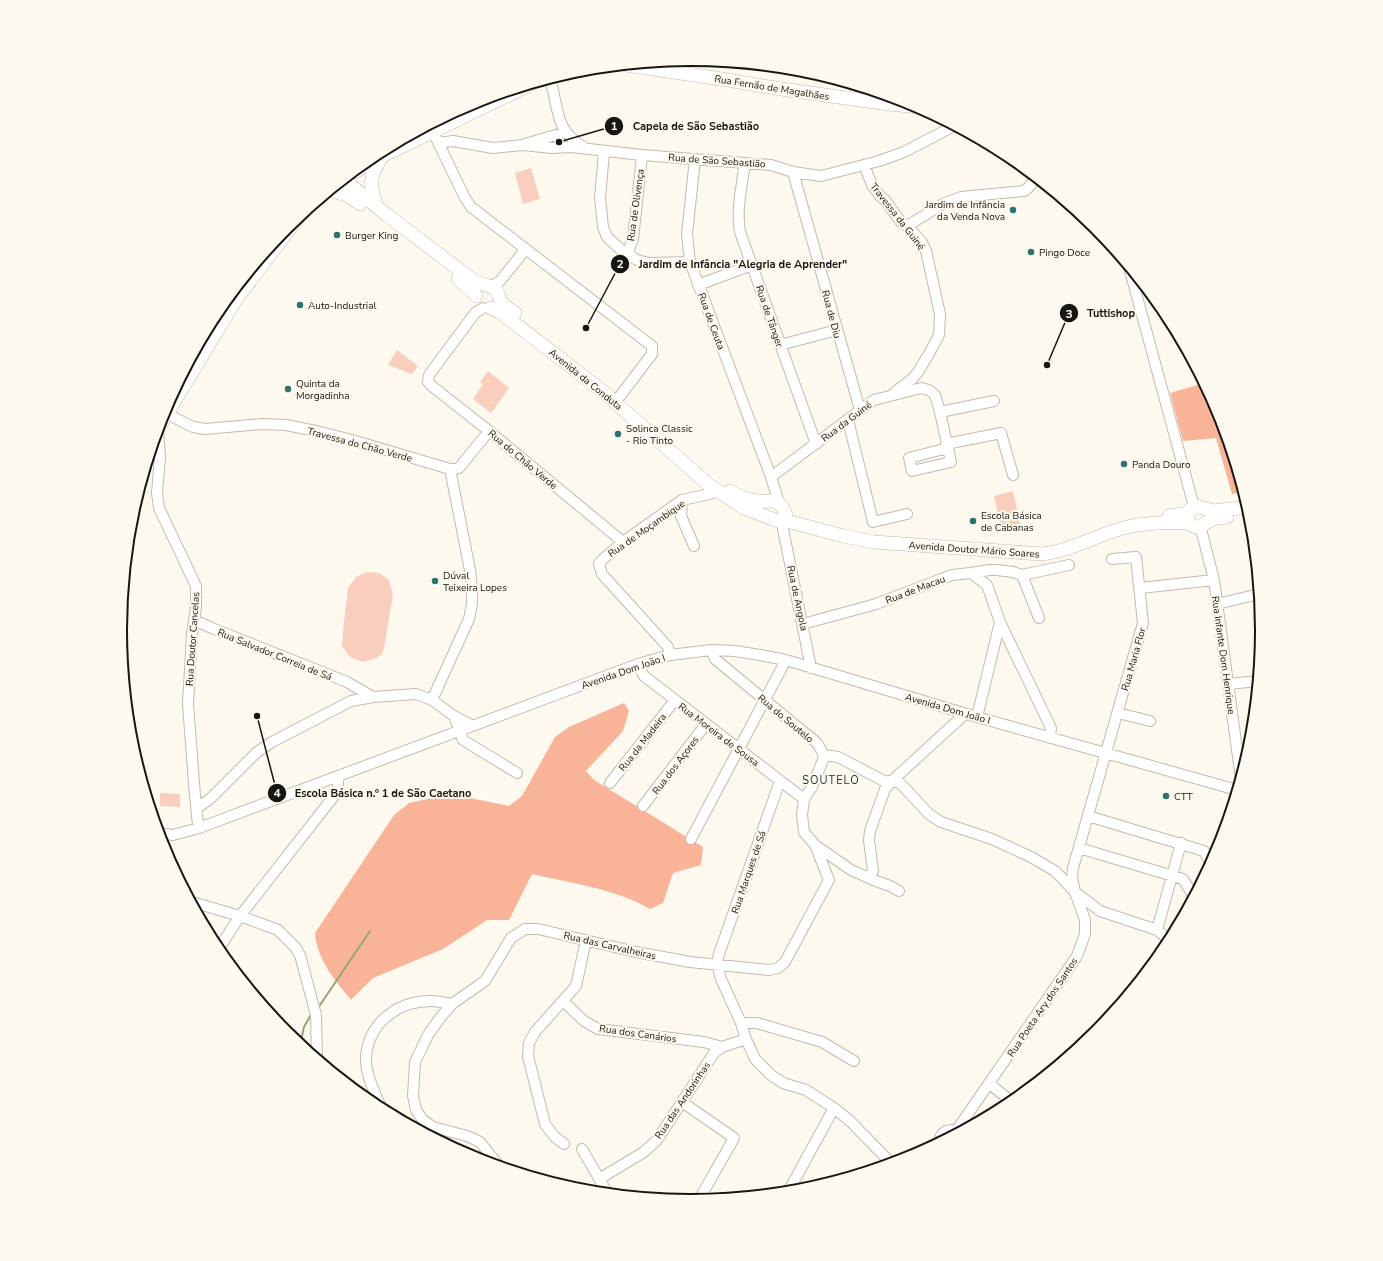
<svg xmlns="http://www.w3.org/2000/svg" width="1383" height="1261" viewBox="0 0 1383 1261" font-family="'Nunito Sans',sans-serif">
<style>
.green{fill:#f9cebd}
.forest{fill:#f9b398}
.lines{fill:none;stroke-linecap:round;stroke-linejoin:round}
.stream{stroke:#95a676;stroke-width:2}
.minor-casing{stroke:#c2bbae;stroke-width:12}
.major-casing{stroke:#c2bbae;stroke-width:14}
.minor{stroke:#fff;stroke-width:10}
.major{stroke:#fff;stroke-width:13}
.poi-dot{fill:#2c746d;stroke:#fef9ee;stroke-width:1.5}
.labels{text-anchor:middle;stroke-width:4;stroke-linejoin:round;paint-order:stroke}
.street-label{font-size:10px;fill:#181611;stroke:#fef9ee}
.poi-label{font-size:10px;fill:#181611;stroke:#fef9ee;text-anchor:start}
.neighbourhood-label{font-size:11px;letter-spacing:1px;fill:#10322e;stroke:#fef9ee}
.rim{fill:none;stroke:#181611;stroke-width:2}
.leader{fill:none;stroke:#181611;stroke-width:1.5}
.callout-dot{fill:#181611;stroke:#fef9ee;stroke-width:1.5}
.mark-label{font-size:12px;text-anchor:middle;font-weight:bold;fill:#fff}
.callout-label{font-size:11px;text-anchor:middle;font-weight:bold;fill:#181611;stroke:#fef9ee;stroke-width:4;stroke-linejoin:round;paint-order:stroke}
</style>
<rect width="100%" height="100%" fill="#fef9ee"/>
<path class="green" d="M531,168L540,199L523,204L515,173Z
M397,350L418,366L412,374L388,365Z
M488,371L509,388L491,413L473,399L483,384L480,382Z
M1013,491L1021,528L1002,532L994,496Z
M367,572L379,573L389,580L393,595L384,648L382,654L376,658L363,662L350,657L342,646L343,631L348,588L356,577Z
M160,793L180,794V807L160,806Z"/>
<path class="forest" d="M1204,383L1220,412L1244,492L1232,494L1216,438L1183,441L1170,393Z
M624,703L629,711L623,731L586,771L594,780L703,847L701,865L673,873L663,903L650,909C616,889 570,883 532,874L509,920H487L443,949L373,978L351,1000C335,980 317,960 315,933L394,815L409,803L451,794L509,806L522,796L555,737L569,727Z"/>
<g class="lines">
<path class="stream" d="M318,1008L370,931
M300,1045L304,1027L312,1013"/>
<defs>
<path id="minor" d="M550,79C559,108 554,131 585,148
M436,138L465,198L471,207L652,346V354L620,396
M439,143L453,141L493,148L523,145L552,148L571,147L642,155L771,165L793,172L821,176L879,161L904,152L954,126
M525,144L566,132
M604,152L600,198L603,227L607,237L620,249L637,260L649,263L690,262
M695,159L687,234L690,262L771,477L779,503
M745,163C742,185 736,210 740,232L816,444
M864,165L872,185L880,196L885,200L900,221L907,226L921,241L926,251L940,314L939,335L930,352L918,372L912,379L895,392
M793,172L860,410
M907,226L943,204L961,197L1024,191L1029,187L1036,177
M628,255L630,246L633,239L642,155
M1129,267L1193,503L1196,506
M698,285L752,265
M492,286L500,281L525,250
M483,308L475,313L429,375L428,382L433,387L489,431L623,542
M780,345L837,330
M940,412L994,401
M167,414L193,427L205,429L262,424L286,425L316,431L352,440L450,469H455L459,468L489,431
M848,420L873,522L907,514
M158,429L160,457
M946,444L1001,433L1013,475
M153,448L156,450L160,457L157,493L159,508L196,586V607L192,634L188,704L195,796C197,807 196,817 199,828
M771,477L874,400L921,388L929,390L935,395L940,412L951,462L912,471L909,458L948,448
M682,500L681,516L694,546
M784,520L783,529L811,668
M1198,527L1202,533L1214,580L1241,779
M971,573L989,570H997L1013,572L1022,575L1069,565
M1022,575L1039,618
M1140,588L1214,580
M1217,604L1259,594
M194,620L214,629L347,682L373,697L416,694L432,700L454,716
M803,624L876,604L952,575L971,573L987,585L1000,622L1051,728L1050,738
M711,650L715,659L817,743L824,755L823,760L812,787L804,799L802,815L804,832L815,845L851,870L876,881L890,886L899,891
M670,655L668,647L602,574L599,564L602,560L623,542L682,500L710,494L715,490
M638,664L644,676L804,799
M1228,684L1258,681
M432,700L469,619L472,604V589L470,570L450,469
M1118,713L1150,721
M977,717L1000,622
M473,726L454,716L463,740L517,773
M824,755L838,757L884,781L899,782L929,814L941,822L992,839L1031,857L1055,871L1075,892L1100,911L1157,930
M780,781L719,954L717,964L721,979L741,1023L746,1039L755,1059L771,1075L783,1083L806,1090L834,1108L850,1121L892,1164
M610,783L675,700
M643,806L706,724
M197,808L210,799L256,753L272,742L351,701L373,697
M1088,816L1204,851L1211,864
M159,833L173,835L199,828L638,664L670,655L711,650L735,651L760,655L786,660L977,717L1237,790
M691,839L786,660
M1079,848L1183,879L1194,897
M869,877L873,871L869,840L870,831L885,789L895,778L965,714
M192,902L240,916L278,930L295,947L300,955L316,1015L317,1059
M1170,941L1157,930L1181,843
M218,950L240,916L338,791V777
M563,1001L584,1021L598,1029L704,1042L722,1047
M741,1023H757L822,1042L854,1061
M990,1084L1013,1103
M682,1102L734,1138L700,1198L694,1202
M382,1110C376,1094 365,1075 366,1057C369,1022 398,1001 431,1001C438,1001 446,1003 452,1004
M956,1131L1077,956L1085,934V920L1075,892L1072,878L1073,868L1143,623L1136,557L1112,559
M940,1143C939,1132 949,1127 958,1133
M564,1144L554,1136L545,1124L528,1056L529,1043L535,1032L576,986L586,940
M582,1149L608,1194
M499,1166L480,1142L467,1136L433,1127L423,1120L416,1110L413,1096L415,1062L428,1035L440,1018L452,1004L485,981L511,938L525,929H538L636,952L690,962L769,970L778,968L785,962L829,880L815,845
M599,1179L644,1152L657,1140L714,1053L722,1047L746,1039
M788,1192L834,1108"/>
<path id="major" d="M626,65L715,78L788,90L889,104L919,107
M366,162L393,151L529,85
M354,172L374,161
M344,180L387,215L474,281C481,285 491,285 495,289C499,292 498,296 500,300C503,306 510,309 515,313
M335,192L347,195L360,204
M377,207C369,185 369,175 383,156
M458,279L473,292L476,296
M491,308L500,312L601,390L709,485L744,508L778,521L791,522L843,536L874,542L1042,554C1072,551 1098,534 1127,527C1147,523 1169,522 1189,523
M159,427L237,298L298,218
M730,491C745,501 760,502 776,501C782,505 786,512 786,518L781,522
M1187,515L1189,523C1198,532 1203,524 1211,520C1216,517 1222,518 1227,517
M1169,516L1184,514L1196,506L1213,511L1248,507"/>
</defs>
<use href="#minor" class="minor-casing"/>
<use href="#major" class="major-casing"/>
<use href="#minor" class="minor"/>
<use href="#major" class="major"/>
</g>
<g class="poi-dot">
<circle cx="1013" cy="210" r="4"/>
<circle cx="337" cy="235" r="4"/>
<circle cx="1031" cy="252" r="4"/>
<circle cx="300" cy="305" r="4"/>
<circle cx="288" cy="389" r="4"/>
<circle cx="618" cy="434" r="4"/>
<circle cx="1124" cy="464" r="4"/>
<circle cx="973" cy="521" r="4"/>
<circle cx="435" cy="581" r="4"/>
<circle cx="1166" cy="796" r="4"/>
</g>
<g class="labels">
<g class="street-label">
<text transform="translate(772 87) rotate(9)" y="4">Rua Fernão de Magalhães</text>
<text transform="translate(717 160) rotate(4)" y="4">Rua de São Sebastião</text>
<text transform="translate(635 205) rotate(-82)" y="4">Rua de Olivença</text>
<text transform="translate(898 216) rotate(52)" y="4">Travessa da Guiné</text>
<text transform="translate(832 314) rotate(75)" y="4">Rua de Diu</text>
<text transform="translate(770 316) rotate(71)" y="4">Rua de Tânger</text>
<text transform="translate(712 321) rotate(70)" y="4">Rua de Ceuta</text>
<text transform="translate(586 379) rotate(39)" y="4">Avenida da Conduta</text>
<text transform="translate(846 421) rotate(-37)" y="4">Rua da Guiné</text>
<text transform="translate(360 444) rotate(15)" y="4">Travessa do Chão Verde</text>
<text transform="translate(523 459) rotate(40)" y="4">Rua do Chão Verde</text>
<text transform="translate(646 528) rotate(-35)" y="4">Rua de Moçambique</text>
<text transform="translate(974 549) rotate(4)" y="4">Avenida Doutor Mário Soares</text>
<text transform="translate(915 589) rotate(-21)" y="4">Rua de Macau</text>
<text transform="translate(798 598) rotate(78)" y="4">Rua de Angola</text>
<text transform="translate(192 639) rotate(-86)" y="4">Rua Doutor Cancelas</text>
<text transform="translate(275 654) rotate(22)" y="4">Rua Salvador Correia de Sá</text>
<text transform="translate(1224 655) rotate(82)" y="4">Rua Infante Dom Henrique</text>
<text transform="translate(1133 659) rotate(-74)" y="4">Rua Maria Flor</text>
<text transform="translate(623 671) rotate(-19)" y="4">Avenida Dom João I</text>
<text transform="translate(948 708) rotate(16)" y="4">Avenida Dom João I</text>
<text transform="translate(786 718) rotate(40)" y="4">Rua do Soutelo</text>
<text transform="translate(719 734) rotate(37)" y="4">Rua Moreira de Sousa</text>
<text transform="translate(642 742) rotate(-52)" y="4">Rua da Madeira</text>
<text transform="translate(675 765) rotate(-53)" y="4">Rua dos Açores</text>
<text transform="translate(748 872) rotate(-71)" y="4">Rua Marques de Sá</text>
<text transform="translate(610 945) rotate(13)" y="4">Rua das Carvalheiras</text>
<text transform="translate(1042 1007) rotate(-56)" y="4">Rua Poeta Ary dos Santos</text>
<text transform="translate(638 1033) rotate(8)" y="4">Rua dos Canários</text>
<text transform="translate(682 1100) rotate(-56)" y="4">Rua das Andorinhas</text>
</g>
<g class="poi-label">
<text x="1005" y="208" text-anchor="end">Jardim de Infância<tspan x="1005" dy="12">da Venda Nova</tspan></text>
<text x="345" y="239">Burger King</text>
<text x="1039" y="256">Pingo Doce</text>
<text x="308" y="309">Auto-Industrial</text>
<text x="296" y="387">Quinta da<tspan x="296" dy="12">Morgadinha</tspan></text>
<text x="626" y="432">Solinca Classic<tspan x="626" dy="12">- Rio Tinto</tspan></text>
<text x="1132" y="468">Panda Douro</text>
<text x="981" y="519">Escola Básica<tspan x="981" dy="12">de Cabanas</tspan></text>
<text x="443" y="579">Dúval<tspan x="443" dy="12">Teixeira Lopes</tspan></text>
<text x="1174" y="800">CTT</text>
</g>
<g class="neighbourhood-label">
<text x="831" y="784">SOUTELO</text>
</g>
</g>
<path d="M0 0H1383V1261H0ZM127 630a564 564 0 1 1 1128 0a564 564 0 1 1-1128 0Z" fill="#fef9ee" fill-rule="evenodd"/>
<path class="rim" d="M127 630a564 564 0 1 1 1128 0a564 564 0 1 1-1128 0Z"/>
<path class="leader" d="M559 142L614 126M586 328L620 264M1047 365L1069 313M257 716L277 793"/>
<g class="callout-dot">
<circle cx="559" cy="142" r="4"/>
<circle cx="586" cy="328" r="4"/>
<circle cx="1047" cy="365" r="4"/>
<circle cx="257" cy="716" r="4"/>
<circle cx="614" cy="126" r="10"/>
<circle cx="620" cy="264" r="10"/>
<circle cx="1069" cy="313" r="10"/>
<circle cx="277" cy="793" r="10"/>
</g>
<g class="mark-label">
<text x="614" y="130">1</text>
<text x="620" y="268">2</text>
<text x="1069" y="318">3</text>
<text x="277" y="797">4</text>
</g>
<g class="callout-label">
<text x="696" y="130">Capela de São Sebastião</text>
<text x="743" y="268">Jardim de Infância "Alegria de Aprender"</text>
<text x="1111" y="317">Tuttishop</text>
<text x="383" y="797">Escola Básica n.º 1 de São Caetano</text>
</g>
</svg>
